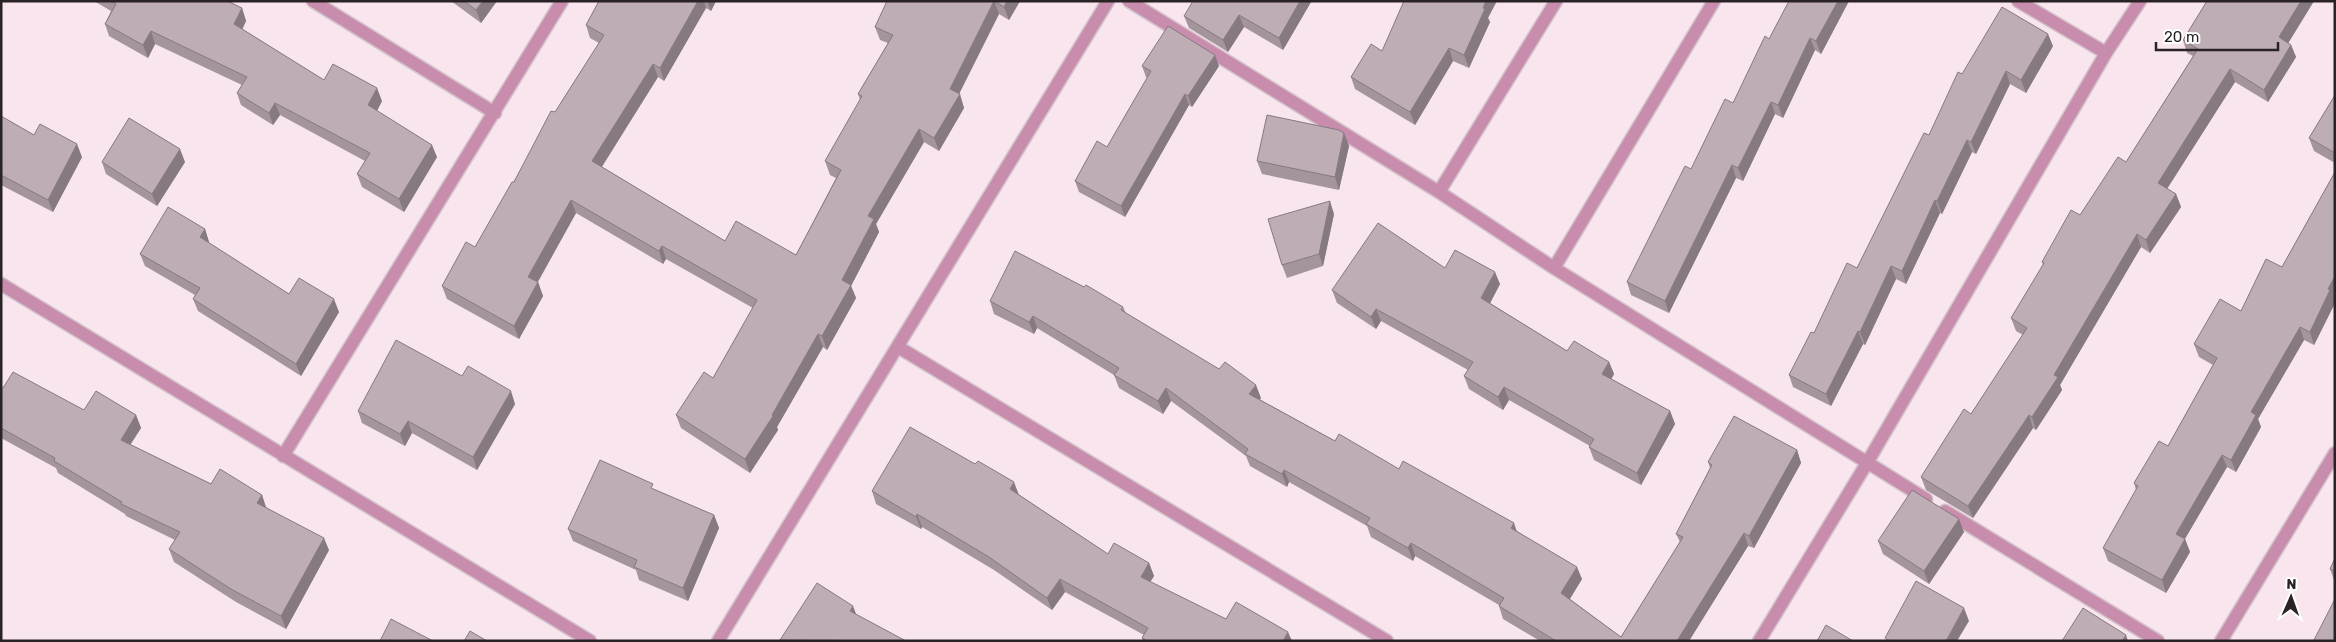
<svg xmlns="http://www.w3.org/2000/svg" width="2336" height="642" viewBox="0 0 2336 642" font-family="Rubik,sans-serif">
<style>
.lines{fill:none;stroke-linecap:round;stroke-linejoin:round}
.street-casing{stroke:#d3c2ca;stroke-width:15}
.street{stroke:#c88cad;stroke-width:12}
.wall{fill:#a4959d}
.shaded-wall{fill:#86797f}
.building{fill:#bfadb6;stroke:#86797f}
</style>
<rect width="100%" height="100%" fill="#f8e5ee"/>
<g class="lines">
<defs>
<path id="street" d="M313,1L495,113
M1129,1L1439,192L1554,268L1926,499
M2018,1L2106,53
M1439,192L1556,1
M1554,268L1714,1
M1,284L590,641
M898,347L1387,641
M283,456L562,1
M1945,511L2158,641
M718,641L1108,1
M1759,641L1867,463L2106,53L2140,1
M2221,641L2335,453"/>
</defs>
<use href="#street" class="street-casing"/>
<use href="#street" class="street"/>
</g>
<path class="wall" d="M94,1H227L242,8L246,21L242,29L324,80L382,101L377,111L437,157L404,212L362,187L357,174L365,161L280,115L273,125L241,105L237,93L242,85L155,44L148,58L109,36L105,24L111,11Z
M451,1H497L481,23Z
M599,1H716L711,11L706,8L664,81L658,77L602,167L725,241L796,255L836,178L830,175L825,161L860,100L858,94L888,43L880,40L875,27L887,1H1020L1009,20L999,14L959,94L964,108L939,151L924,142L876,224L879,232L851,286L856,298L827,350L823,347L777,427L778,430L750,473L681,428L676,415L713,378L753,308L666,259L663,264L576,213L538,282L543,296L519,339L447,299L442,286L475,247L555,112L599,43L590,38L586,25Z
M1849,1L1821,54L1815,50L1783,118L1775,114L1743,181L1736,178L1669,313L1631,295L1627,282L1691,169L1733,103L1769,39Z
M2207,1H2314L2288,43L2291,45L2296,57L2268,102L2235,82L2167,189L2176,194L2181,207L2150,253L2141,247L2060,385L2062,390L2036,430L2033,428L1973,518L1926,490L1921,477L1971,414L2023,335L2016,331L2011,318L2043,265L2042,262L2080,215L2126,162L2193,56L2187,53L2183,40Z
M1311,2L1283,50L1244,27L1228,52L1189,28L1184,16Z
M1488,18L1490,22L1469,68L1453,61L1415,125L1355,89L1351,77L1382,51Z
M2053,46L2026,93L2010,84L1976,154L1972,152L1942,214L1940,213L1906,284L1896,279L1865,345L1863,344L1831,406L1793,387L1789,375L1814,333L1857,268L1962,74Z
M1142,66H1219L1192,107L1189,105L1125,217L1079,192L1075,181L1107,147L1147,78L1146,77Z
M2335,95V163L2314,151L2309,138Z
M1,116L34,135L82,157L53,212L1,185Z
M1344,133L1349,146L1339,190L1262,174L1257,161Z
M102,162H185L157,206L106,174Z
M2335,172V297L2334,299L2335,303L2314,345L2304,340L2258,419L2261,427L2236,472L2227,467L2185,539L2190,552L2166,593L2108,561L2103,548L2136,490L2134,483L2168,446L2213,365L2199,357L2194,344L2241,311L2282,267Z
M1334,214L1323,266L1287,278L1282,265Z
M205,229L209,242V243L289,294L339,312L301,376L198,311L193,299L195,295L145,266L140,254Z
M1445,268L1500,284L1490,303L1567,351L1609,362L1614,374L1611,379L1670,411L1675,424L1641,485L1594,460L1589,447L1590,446L1509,400L1503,410L1469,389L1464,376L1468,370L1381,321L1376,329L1337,303L1332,290Z
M990,301L1123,307L1126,313L1261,398L1259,399L1335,441L1399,469L1517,531L1582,579L1570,599L1621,637L1680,542L1676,534L1710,468L1708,462L1797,450L1801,463L1754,548L1748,546L1689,641H1540L1503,619L1499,606V605L1415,556L1413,561L1371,537L1367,526L1289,482L1287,487L1250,466L1246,456L1171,401L1163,414L1119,388L1114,375L1037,328L1034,334L994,314Z
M462,376L515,404L477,470L412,433L405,446L362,423L358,411Z
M1,387L84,410L136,415L141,428L130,445L211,484L262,495L266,507L329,550L286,629L236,602L174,562L169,549L175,540L126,516L125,514L58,473L56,468L1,438Z
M655,490L714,515L719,528L688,601L639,580L636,570L573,541L568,529Z
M872,491L1018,494L1108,554L1149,563L1154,576L1150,582L1226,619L1292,641H1143L1142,638L1144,635L1065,592L1052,610L994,570L922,527L921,529L876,504Z
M1964,532L1929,584L1883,554L1878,541Z
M2335,558V583L2330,569Z"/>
<path class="shaded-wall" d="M483,1H497L481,23L476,10Z
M698,1H704L706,8L664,81L660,68Z
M707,1H716L711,11Z
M994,1L999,14L955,102L950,89Z
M1007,1H1020L1009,20L1004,7Z
M1300,1H1311V2L1283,50L1279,38Z
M1486,1H1497L1488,18L1490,22L1469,68L1464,55L1483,8Z
M1838,1H1849L1821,54L1816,41Z
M2301,1H2314L2284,50L2279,37Z
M242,8L246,21L239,37L234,24Z
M1239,15L1244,27L1228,52L1223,40Z
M151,31L155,44L148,58L143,45Z
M2048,34L2053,46L2026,93L2021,80Z
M1810,38L1815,50L1783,118L1778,105Z
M2291,45L2296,57L2268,102L2264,90Z
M1449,48L1453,61L1415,125L1410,112Z
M1215,55L1219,66L1192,107L1188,96Z
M653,64L658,77L597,174L592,161Z
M2230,69L2235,82L2163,195L2158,183Z
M2006,71L2010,84L1976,154L1971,142Z
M377,88L382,101L373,118L368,105Z
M960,94L964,108L939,151L934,138Z
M1185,94L1189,105L1125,217L1121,206Z
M1771,102L1775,114L1743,181L1738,168Z
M275,103L280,115L273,125L269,113Z
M919,129L924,142L876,224L879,232L851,286L856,298L827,350L822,336L842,280L868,216Z
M1344,133L1349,146L1339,190L1335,177Z
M1967,140L1972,152L1942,214L1937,201Z
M77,144L82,157L53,212L48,200Z
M432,145L437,157L404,212L399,199Z
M180,149L185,162L157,206L152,194Z
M1732,165L1736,178L1669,313L1665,301Z
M2176,194L2181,207L2150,253L2146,240Z
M571,200L576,213L533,290L528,277Z
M1935,200L1940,213L1906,284L1902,271Z
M1330,201L1334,214L1323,266L1319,254Z
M205,229L209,242L205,250L200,237Z
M2137,234L2141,247L2060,385L2062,390L2036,430L2032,417L2054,375Z
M662,246L666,259L663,264L659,251Z
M1891,266L1896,279L1865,345L1860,332Z
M1495,272L1500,284L1486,311L1481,298Z
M2335,276V297L2334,299L2335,303L2314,345L2310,332L2328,289Z
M538,282L543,296L519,339L514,326Z
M334,299L339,312L301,376L296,364Z
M1376,309L1381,321L1376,329L1371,317Z
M1033,316L1037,328L1034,334L1029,322Z
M2300,327L2304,340L2258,419L2261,427L2236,472L2231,460L2251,412Z
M1858,331L1863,344L1831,406L1826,394Z
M818,334L823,347L777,427L778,430L750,473L745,459L772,415Z
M1609,362L1614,374L1607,387L1602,374Z
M1256,385L1261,398L1254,406L1249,394Z
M1504,387L1509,400L1503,410L1498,397Z
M1166,388L1171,401L1163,414L1158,401Z
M511,391L515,404L477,470L473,457Z
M1670,411L1675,424L1641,485L1637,473Z
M136,415L141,428L125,453L121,440Z
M2029,415L2033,428L1973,518L1968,506Z
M408,421L412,433L405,446L400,434Z
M1797,450L1801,463L1754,548L1749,536Z
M2222,455L2227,467L2180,547L2176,534Z
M1284,470L1289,482L1287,487L1282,474Z
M1014,482L1019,495L1010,489Z
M262,495L266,508L257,503Z
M917,514L922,527L921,529L916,517Z
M714,515L719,528L688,601L683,588Z
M1959,519L1964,532L1929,584L1924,571Z
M1514,523L1518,535L1511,528Z
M1744,533L1748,546L1689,641H1677Z
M324,538L329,550L286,629L281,616Z
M2185,539L2190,552L2166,593L2162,580Z
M1411,543L1415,556L1413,561L1408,548Z
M1149,563L1154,576L1145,590L1141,577Z
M1577,567L1582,579L1566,605L1561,593Z
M1060,579L1065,592L1052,610L1047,598Z
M853,606L858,619L850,611Z
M1964,608L1969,621L1957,641H1946Z
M1288,632L1292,641H1283Z
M2126,635L2128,641H2122Z"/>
<path class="building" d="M111,1H227L242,8L234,24L324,80L333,64L377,88L368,105L432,145L399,199L357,174L370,153L275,103L269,113L237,93L247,77L151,31L143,45L105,24L116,4Z
M464,1H483L476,10Z
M599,1H698L660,68L653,64L592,161L725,241L736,221L796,255L841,170L825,161L862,96L858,94L893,35L875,27L887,1H994L950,89L960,94L934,138L919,129L868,216L874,219L842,280L851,285L822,336L818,334L772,415L773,416L745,459L676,415L704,372L713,378L757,300L662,246L659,251L571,200L528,277L538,282L514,326L442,286L466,242L475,247L512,182H514L551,111L555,112L604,35L586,25Z
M994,1H1007L1004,7Z
M1193,1H1300L1279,38L1239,15L1223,40L1184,16Z
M1404,1H1486L1483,8L1485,9L1464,55L1449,48L1410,112L1351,77L1371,44L1382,51Z
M1789,1H1838L1816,41L1810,38L1778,105L1771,102L1738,168L1732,165L1665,301L1627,282L1685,166L1691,169L1725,99L1733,103L1765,36L1769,39Z
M2207,1H2301L2279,37L2291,45L2264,90L2230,69L2158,183L2176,194L2146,240L2137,234L2054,375L2058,377L2032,417L2029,415L1968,506L1921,477L1964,409L1971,414L2027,328L2011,318L2044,263L2042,262L2071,210L2080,215L2118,157L2126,162L2198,49L2183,40Z
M2002,7L2048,34L2021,80L2006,71L1971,142L1967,140L1937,201L1935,200L1902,271L1891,266L1860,332L1858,331L1826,394L1789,375L1811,332L1814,333L1847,263L1857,268L1924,133L1929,135L1958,72L1962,74Z
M1168,26L1215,55L1188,96L1185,94L1121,206L1075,181L1097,141L1107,147L1151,71L1142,66Z
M2335,95V153L2309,138Z
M1267,115L1339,130L1344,133L1335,177L1257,161Z
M1,116L34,135L40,124L77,144L48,200L1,175Z
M129,118L180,149L152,194L102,162Z
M2335,172V276L2328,289L2330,290L2310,332L2300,327L2251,412L2256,415L2231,460L2222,455L2176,534L2185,539L2162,580L2103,548L2138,486L2134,483L2159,441L2168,446L2217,358L2194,344L2220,299L2241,311L2266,259L2282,267Z
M1330,201L1319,254L1282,265L1268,219Z
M168,207L205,229L200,237L289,294L299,278L334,299L296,364L193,299L200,288L140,254Z
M1378,223L1445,268L1455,250L1495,272L1481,298L1567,351L1574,341L1609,362L1602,374L1670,411L1637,473L1589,447L1594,439L1504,387L1498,397L1464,376L1473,362L1376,309L1371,317L1332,290Z
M1015,251L1084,287L1086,285L1123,307L1121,310L1219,369L1225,362L1256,385L1249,394L1335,441L1339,434L1399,469L1403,461L1514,523L1511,528L1577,567L1561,593L1621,637L1683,537L1676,534L1712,465L1708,462L1734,416L1797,450L1749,536L1744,533L1677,641H1556L1499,606L1504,598L1411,543L1408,548L1366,524L1370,518L1284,470L1282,474L1245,454L1248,449L1166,388L1158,401L1114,375L1119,368L1033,316L1029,322L990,301Z
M396,340L462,376L468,366L511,391L473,457L408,421L400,434L358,411Z
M13,372L84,410L96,391L136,415L121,440L211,484L220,469L262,495L257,503L324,538L281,616L231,589L169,549L180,532L121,504L122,502L54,461L55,458L1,428V387L3,388Z
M910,427L975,464L978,461L1014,482L1010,489L1108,554L1114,543L1149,563L1141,577L1226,619L1236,602L1288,632L1283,641H1148L1142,638L1148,628L1060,579L1047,598L989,557L917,514L916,517L872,491Z
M600,460L653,484L651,488L714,515L683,588L634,567L637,560L568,529Z
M1912,490L1959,519L1924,571L1878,541Z
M2335,558V571L2330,569Z
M1916,581L1964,608L1946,641H1889L1885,638Z
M817,583L853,606L850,611L906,641L780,640Z
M2335,599V641H2316L2314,640Z
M2083,608L2126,635L2122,641H2062Z
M391,619L433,641H380Z
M1826,625L1853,641H1817Z
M470,631L487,641H464Z"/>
<rect width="2336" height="642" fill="none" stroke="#292326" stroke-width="5"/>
<g transform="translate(2291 597) rotate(2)" stroke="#ffffff" stroke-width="4" paint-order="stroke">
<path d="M0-4L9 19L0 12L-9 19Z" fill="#292326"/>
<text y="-8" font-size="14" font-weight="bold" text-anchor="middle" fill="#292326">N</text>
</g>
<path d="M2156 42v8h122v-8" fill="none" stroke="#292326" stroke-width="2.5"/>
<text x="2164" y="42" font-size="15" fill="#292326" stroke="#ffffff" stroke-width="4" paint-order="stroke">20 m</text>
</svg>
